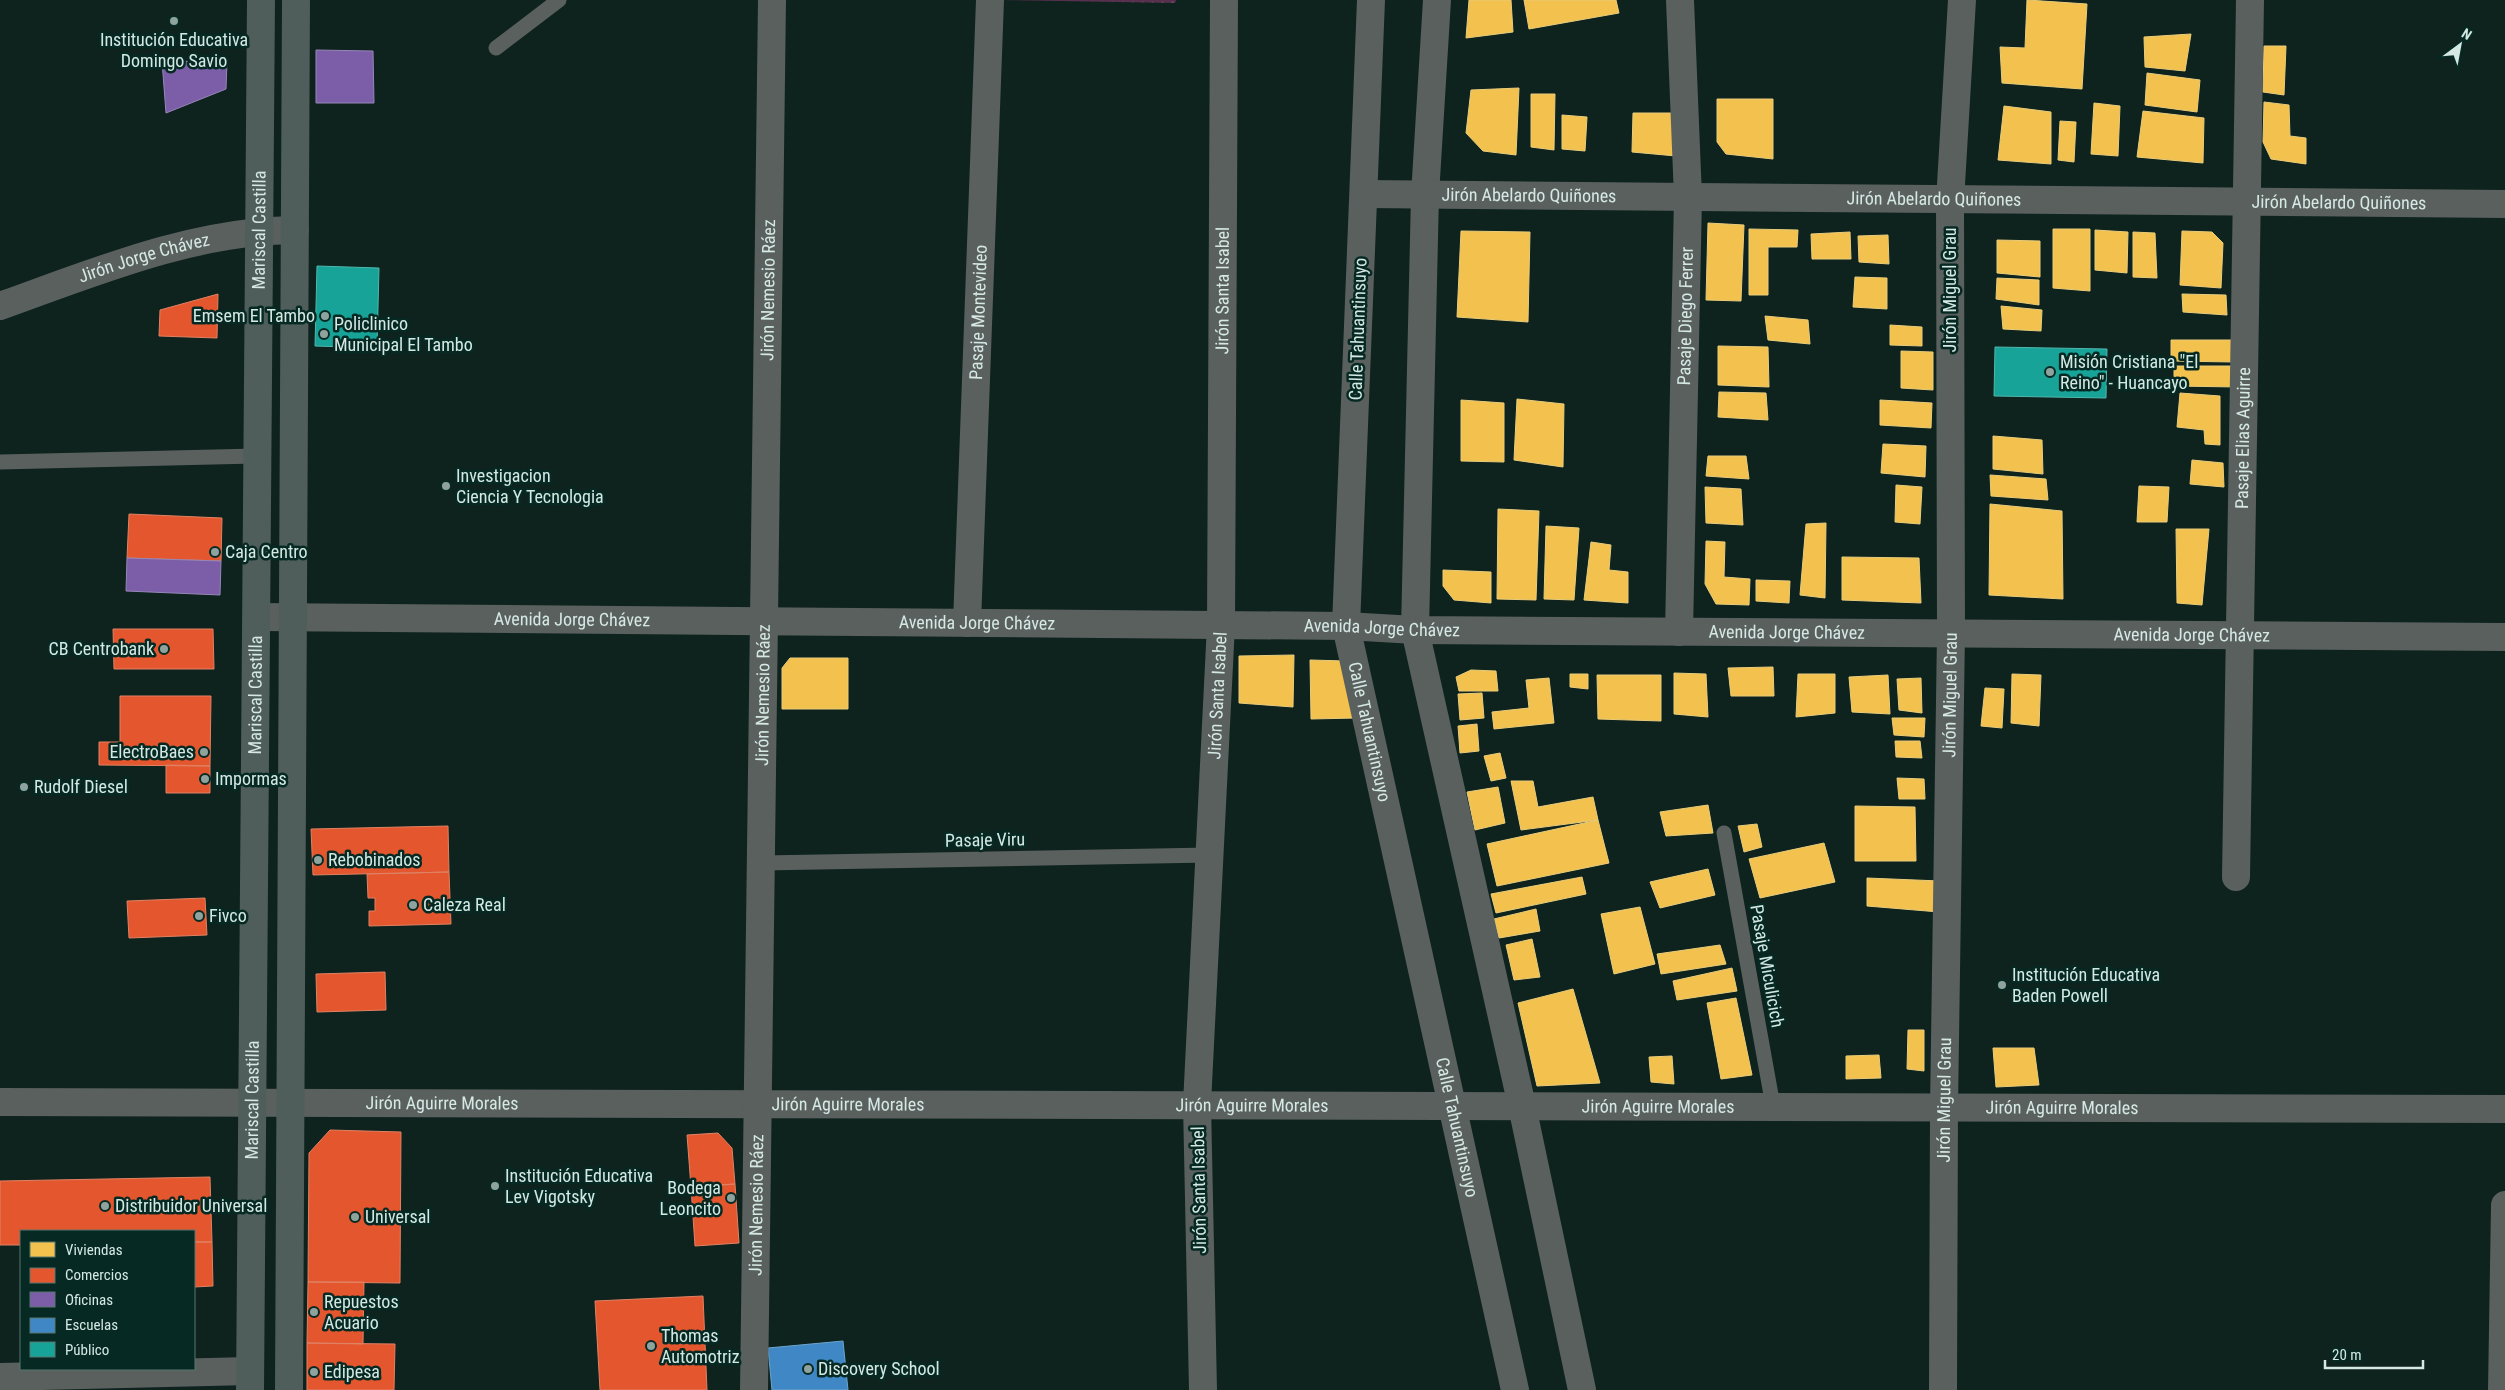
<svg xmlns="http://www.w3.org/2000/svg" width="2505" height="1390" viewBox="0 0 2505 1390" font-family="'Roboto Condensed',sans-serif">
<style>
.park{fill:url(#park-dots)}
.homes{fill:#f2c14e;stroke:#e9cd7b}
.shops{fill:#e4572e;stroke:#e08264}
.offices{fill:#7b5ea7;stroke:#9687b9}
.schools{fill:#3f88c5;stroke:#6ca5ce}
.public{fill:#17a398;stroke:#50b8ae}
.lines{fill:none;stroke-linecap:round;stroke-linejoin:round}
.lane{stroke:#59605e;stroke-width:15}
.street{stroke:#59605e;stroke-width:28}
.highway{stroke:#4f5e5a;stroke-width:28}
.poi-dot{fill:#8fa39e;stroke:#062a23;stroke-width:2}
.labels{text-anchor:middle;stroke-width:5;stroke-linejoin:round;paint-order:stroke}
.poi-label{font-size:18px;fill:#d5e8e3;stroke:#062a23;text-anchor:start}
.street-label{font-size:18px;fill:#d5e8e3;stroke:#062a23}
</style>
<defs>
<pattern id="park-dots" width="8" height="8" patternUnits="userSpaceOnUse" patternTransform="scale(1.25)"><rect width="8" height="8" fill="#57304e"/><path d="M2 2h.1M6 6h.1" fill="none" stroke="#6e4e67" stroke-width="1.8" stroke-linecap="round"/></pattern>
</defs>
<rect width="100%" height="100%" fill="#0e221e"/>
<path class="park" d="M999,0H1176L1175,3Z"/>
<path class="homes" d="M1469,0H1511L1513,32L1466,38Z
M1524,0H1616L1619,13L1529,29Z
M2027,0L2087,4L2082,89L2002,83L2000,47L2025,48Z
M2191,34L2185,71L2145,67L2144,37Z
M2264,46H2286L2284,95L2263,92Z
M2147,73L2200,80L2197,112L2145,105Z
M1519,88L1516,155L1483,151L1466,133L1471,90Z
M1531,94H1555L1554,150L1531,147Z
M1717,99H1773V159L1726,154L1717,142Z
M2264,102L2289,105L2290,136L2306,138V164L2271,159L2263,142Z
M2094,103L2120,106L2118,156L2091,154Z
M2004,106L2051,112V164L1998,160Z
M2143,111L2204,118L2203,163L2137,157Z
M1633,113H1674L1676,156L1632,152Z
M1562,115L1587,117L1585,151L1562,149Z
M2060,121L2076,122L2074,162L2058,160Z
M1708,223L1744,225L1741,301L1706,300Z
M1749,229L1798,230L1797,247H1768V295H1749Z
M2053,229H2090V291L2053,288Z
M2095,230L2128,232L2127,273L2095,270Z
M1461,231L1530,232L1528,322L1457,317Z
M2182,231L2212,232L2223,243L2221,288L2180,285Z
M1850,232L1851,259H1812L1811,234Z
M2133,232L2155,233L2157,278L2133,277Z
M1888,235L1889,264L1859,262L1858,236Z
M1997,240L2040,241V277L1997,273Z
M1855,277L1887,278V309L1853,307Z
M1997,278L2039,280V305L1996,299Z
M2182,294L2226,295L2227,315L2183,312Z
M2001,306L2042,310L2041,331L2003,329Z
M1765,316L1808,320L1810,344L1768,340Z
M1890,325L1922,327V346L1890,345Z
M2171,340H2231L2233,362L2171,361Z
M1718,346L1768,347L1769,387L1718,385Z
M1901,351L1933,352V390L1901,388Z
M2174,366H2235L2237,387L2174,386Z
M1719,392L1766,393L1768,420L1718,417Z
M2180,393L2220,396V445L2205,444L2204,430L2177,427Z
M1517,399L1564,404L1563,467L1514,460Z
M1461,400L1504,403V462L1461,461Z
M1880,400L1932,403L1931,428L1880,425Z
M1993,436L2042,440L2043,474L1993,469Z
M1883,444L1926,446L1925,477L1881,473Z
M1708,456H1746L1749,479L1706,476Z
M2192,460L2223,463L2224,487L2190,484Z
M1990,475L2046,479L2048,500L1991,496Z
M1896,485L1922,487L1920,524L1895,522Z
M2139,486L2169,487L2167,522H2137Z
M1705,487L1741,489L1743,525L1706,523Z
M1990,504L2062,511L2063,599L1989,595Z
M1498,509L1539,511L1536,600L1497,599Z
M1826,523L1825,598L1800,595L1806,524Z
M1546,526L1579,528L1574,600L1544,599Z
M2176,529H2209L2202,605L2177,603Z
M1706,541L1725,542L1724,577L1750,579L1749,605L1716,604L1705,584Z
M1591,542L1611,545L1609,570L1628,572V603L1584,600Z
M1842,557L1919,558L1921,603L1842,600Z
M1443,570L1491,572V603L1454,600L1443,586Z
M1756,580L1790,581L1789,603L1756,601Z
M1294,655L1293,707L1239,703V656Z
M790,658H848V709H782V668Z
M1310,660L1346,661L1356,718L1311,719Z
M1773,667L1774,696H1731L1728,668Z
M1471,670L1496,671L1498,691H1459L1456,677Z
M1674,673L1706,674L1708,717L1674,714Z
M1570,674H1588V689L1570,687Z
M1798,674H1835V713L1796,717Z
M2012,674L2041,675L2039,726L2011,723Z
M1597,675H1661V721L1598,719Z
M1888,675L1890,714L1852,712L1849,677Z
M1549,678L1554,723L1494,729L1492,712L1529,708L1526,680Z
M1921,678L1922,713L1899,710L1897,679Z
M1985,688L2004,689L2002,728L1981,726Z
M1482,693L1484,718L1460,720L1458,694Z
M1892,718H1925L1924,737L1894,735Z
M1477,724L1479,751L1460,753L1458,726Z
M1895,741H1920L1922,758L1896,757Z
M1500,753L1506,778L1491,781L1484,756Z
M1897,778L1924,779L1925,799H1899Z
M1511,781H1533L1538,807L1593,797L1598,820L1521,830Z
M1498,787L1505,823L1475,830L1467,792Z
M1708,805L1713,833L1666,836L1660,812Z
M1855,806L1915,807L1916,861H1855Z
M1598,820L1609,863L1497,886L1487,844Z
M1757,824L1762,847L1744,852L1738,826Z
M1824,843L1835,882L1760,898L1749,859Z
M1708,869L1715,895L1660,908L1650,882Z
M1582,877L1586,894L1496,913L1491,894Z
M1867,878L1940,881L1939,912L1867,906Z
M1640,907L1655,964L1614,974L1601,914Z
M1536,909L1540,931L1499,938L1494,919Z
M1532,939L1540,977L1514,980L1506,945Z
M1720,945L1726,964L1661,974L1657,954Z
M1732,968L1737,991L1677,1000L1673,981Z
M1573,989L1600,1083L1537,1086L1518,1003Z
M1736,998L1752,1075L1721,1079L1707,1003Z
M1908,1030H1924V1071L1907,1069Z
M1993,1048H2034L2039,1085L1996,1087Z
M1879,1055L1881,1078L1846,1079V1056Z
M1672,1056L1674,1084L1651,1082L1649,1057Z"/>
<path class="shops" d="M218,294L217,338L159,336L160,310Z
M129,514L222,518L221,561L127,558Z
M113,629H213L214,669H114Z
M120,696H211L210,766L99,765V742H120Z
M166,765L210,766V793H166Z
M448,826L449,872L313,875L311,829Z
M449,872L451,924L369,926V911H375V898H368L367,874Z
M205,898L207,935L129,938L127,901Z
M385,972L386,1010L317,1012L316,974Z
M330,1130L401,1132L400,1283L308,1282L309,1153Z
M718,1133L732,1148L735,1184L691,1187L687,1135Z
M210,1177L212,1242H194V1231H21V1245H0V1181Z
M735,1184L739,1243L695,1246L691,1187Z
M194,1242H212L213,1286L194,1287Z
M308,1282H364L363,1344L307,1343Z
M703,1296L707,1390H600L595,1301Z
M307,1343L395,1344L394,1390H307Z"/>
<path class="offices" d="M316,50L373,51L374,103H316Z
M162,61L227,62L226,89L166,113Z
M127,558L221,561L220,595L126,591Z"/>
<path class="schools" d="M843,1341L848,1390H772L768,1348Z"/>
<path class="public" d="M317,266L379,268L377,348L315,346Z
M1995,347L2107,349L2106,398L1994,396Z"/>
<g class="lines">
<path class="lane" d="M496,48L559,0
M0,462L259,456
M1724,833L1773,1106
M761,863L1210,855"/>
<g class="street">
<path id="s1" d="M1371,0L1346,626L1515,1390"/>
<path d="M1437,0L1425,195L1415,630L1522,1106L1582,1390"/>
<path id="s2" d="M1364,194L2505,204"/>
<path id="s3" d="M0,306C95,272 192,231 295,230"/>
<path id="s4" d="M258,617L1346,626L1415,630L2505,637"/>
<path id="s5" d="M967,623L990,0"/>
<path id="s6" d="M1679,632L1688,197L1680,0"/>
<path id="s7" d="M2236,877L2250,0"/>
<path id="s8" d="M0,1102L2505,1109"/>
<path d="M0,1377L250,1371"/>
<path id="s9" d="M754,1390L772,0"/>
<path id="s10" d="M1203,1390L1197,1104L1221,625L1224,0"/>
<path id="s11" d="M1943,1390L1944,1108L1951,633L1950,201L1962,0"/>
<path d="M2502,1390L2505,1205"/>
</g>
<g class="highway">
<path id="s12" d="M250,1390L261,0"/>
<path d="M289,1390L296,0"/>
</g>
</g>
<g class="poi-dot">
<circle cx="174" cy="21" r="5"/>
<circle cx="325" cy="316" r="5"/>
<circle cx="324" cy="334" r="5"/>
<circle cx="2050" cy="372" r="5"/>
<circle cx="446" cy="486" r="5"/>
<circle cx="215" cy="552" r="5"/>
<circle cx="164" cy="649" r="5"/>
<circle cx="204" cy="752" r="5"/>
<circle cx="205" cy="779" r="5"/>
<circle cx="24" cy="787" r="5"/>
<circle cx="318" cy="860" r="5"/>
<circle cx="413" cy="905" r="5"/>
<circle cx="199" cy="916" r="5"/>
<circle cx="2002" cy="985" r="5"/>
<circle cx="495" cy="1186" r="5"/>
<circle cx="731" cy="1198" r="5"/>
<circle cx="105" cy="1206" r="5"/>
<circle cx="355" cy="1217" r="5"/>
<circle cx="314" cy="1312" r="5"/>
<circle cx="651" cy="1346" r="5"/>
<circle cx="808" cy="1369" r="5"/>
<circle cx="314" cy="1372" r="5"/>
</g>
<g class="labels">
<g class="poi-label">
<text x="174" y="46" text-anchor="middle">Institución Educativa<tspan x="174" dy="21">Domingo Savio</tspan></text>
<text x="315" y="322" text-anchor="end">Emsem El Tambo</text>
<text x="334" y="330">Policlinico<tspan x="334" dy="21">Municipal El Tambo</tspan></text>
<text x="2060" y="368">Misión Cristiana "El<tspan x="2060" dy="21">Reino" - Huancayo</tspan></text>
<text x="456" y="482">Investigacion<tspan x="456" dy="21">Ciencia Y Tecnologia</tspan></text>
<text x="225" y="558">Caja Centro</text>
<text x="154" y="655" text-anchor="end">CB Centrobank</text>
<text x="194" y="758" text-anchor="end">ElectroBaes</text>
<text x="215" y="785">Impormas</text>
<text x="34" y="793">Rudolf Diesel</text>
<text x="328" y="866">Rebobinados</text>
<text x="423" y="911">Caleza Real</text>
<text x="209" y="922">Fivco</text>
<text x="2012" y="981">Institución Educativa<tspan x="2012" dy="21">Baden Powell</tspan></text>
<text x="505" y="1182">Institución Educativa<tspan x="505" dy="21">Lev Vigotsky</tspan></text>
<text x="721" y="1194" text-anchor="end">Bodega<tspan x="721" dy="21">Leoncito</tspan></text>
<text x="115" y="1212">Distribuidor Universal</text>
<text x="365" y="1223">Universal</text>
<text x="324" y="1308">Repuestos<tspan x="324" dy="21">Acuario</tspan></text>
<text x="661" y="1342">Thomas<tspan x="661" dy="21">Automotriz</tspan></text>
<text x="818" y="1375">Discovery School</text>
<text x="324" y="1378">Edipesa</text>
</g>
<g class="street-label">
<text dy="6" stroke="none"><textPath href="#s2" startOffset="165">Jirón Abelardo Quiñones</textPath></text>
<text dy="6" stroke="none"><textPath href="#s2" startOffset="570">Jirón Abelardo Quiñones</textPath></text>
<text dy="6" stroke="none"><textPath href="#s2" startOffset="975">Jirón Abelardo Quiñones</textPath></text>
<text dy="6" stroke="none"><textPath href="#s12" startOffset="1160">Mariscal Castilla</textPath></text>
<text dy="6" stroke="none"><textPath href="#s3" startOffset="152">Jirón Jorge Chávez</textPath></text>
<text dy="6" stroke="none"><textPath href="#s9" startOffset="1100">Jirón Nemesio Ráez</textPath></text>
<text dy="6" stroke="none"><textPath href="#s10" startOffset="1100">Jirón Santa Isabel</textPath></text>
<text transform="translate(1950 290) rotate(-90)" y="6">Jirón Miguel Grau</text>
<text dy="6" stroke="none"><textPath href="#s5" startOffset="311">Pasaje Montevideo</textPath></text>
<text dy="6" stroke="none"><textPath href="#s6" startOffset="316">Pasaje Diego Ferrer</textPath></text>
<text transform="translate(1358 329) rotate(-88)" y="6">Calle Tahuantinsuyo</text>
<text dy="6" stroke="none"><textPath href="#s7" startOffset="439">Pasaje Elias Aguirre</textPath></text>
<text dy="6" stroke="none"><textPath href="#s4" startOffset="314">Avenida Jorge Chávez</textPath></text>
<text dy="6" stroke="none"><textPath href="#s4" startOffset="719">Avenida Jorge Chávez</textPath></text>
<text dy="6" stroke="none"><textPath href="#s4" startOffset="1124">Avenida Jorge Chávez</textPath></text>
<text dy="6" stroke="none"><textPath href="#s4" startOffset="1529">Avenida Jorge Chávez</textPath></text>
<text dy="6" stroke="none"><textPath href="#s4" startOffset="1934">Avenida Jorge Chávez</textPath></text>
<text dy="6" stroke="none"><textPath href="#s12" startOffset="695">Mariscal Castilla</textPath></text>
<text dy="6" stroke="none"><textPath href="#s9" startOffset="695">Jirón Nemesio Ráez</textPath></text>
<text dy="6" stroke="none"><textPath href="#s10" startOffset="695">Jirón Santa Isabel</textPath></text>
<text dy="6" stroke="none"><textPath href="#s11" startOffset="695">Jirón Miguel Grau</textPath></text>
<text dy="6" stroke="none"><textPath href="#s1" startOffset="735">Calle Tahuantinsuyo</textPath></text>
<text transform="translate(985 840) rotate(-1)" y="6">Pasaje Viru</text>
<text transform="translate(1767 966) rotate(80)" y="6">Pasaje Miculicich</text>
<text dy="6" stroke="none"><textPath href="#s12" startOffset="290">Mariscal Castilla</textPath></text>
<text dy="6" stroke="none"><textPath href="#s11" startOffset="290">Jirón Miguel Grau</textPath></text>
<text dy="6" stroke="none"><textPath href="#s8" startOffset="442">Jirón Aguirre Morales</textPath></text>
<text dy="6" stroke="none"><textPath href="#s8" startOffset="848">Jirón Aguirre Morales</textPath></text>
<text dy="6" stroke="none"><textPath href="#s8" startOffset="1252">Jirón Aguirre Morales</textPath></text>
<text dy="6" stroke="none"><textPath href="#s8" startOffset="1658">Jirón Aguirre Morales</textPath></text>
<text dy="6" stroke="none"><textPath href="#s8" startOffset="2062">Jirón Aguirre Morales</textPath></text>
<text dy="6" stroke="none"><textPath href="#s1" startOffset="1140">Calle Tahuantinsuyo</textPath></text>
<text transform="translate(1199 1190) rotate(-91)" y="6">Jirón Santa Isabel</text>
<text dy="6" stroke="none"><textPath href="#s9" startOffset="185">Jirón Nemesio Ráez</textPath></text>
</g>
</g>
<rect x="20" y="1230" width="175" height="140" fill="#062a23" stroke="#597670"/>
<rect x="30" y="1242" width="25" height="15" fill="#f2c14e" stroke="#597670"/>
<text x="65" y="1255" font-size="15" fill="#d5e8e3">Viviendas</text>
<rect x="30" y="1268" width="25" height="15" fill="#e4572e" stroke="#597670"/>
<text x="65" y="1280" font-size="15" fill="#d5e8e3">Comercios</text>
<rect x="30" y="1292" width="25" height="15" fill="#7b5ea7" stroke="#597670"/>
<text x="65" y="1305" font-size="15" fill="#d5e8e3">Oficinas</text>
<rect x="30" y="1318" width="25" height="15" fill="#3f88c5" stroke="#597670"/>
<text x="65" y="1330" font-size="15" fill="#d5e8e3">Escuelas</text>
<rect x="30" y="1342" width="25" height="15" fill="#17a398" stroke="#597670"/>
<text x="65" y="1355" font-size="15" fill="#d5e8e3">Público</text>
<g transform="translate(2460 45) rotate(32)" stroke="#062a23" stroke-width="4" paint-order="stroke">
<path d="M0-4L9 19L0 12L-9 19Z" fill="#d5e8e3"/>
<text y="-8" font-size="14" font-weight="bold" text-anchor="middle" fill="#d5e8e3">N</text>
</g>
<path d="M2325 1360v8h98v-8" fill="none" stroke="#d5e8e3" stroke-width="2.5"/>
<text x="2332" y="1360" font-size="15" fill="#d5e8e3" stroke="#062a23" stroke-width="4" paint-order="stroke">20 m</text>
</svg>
